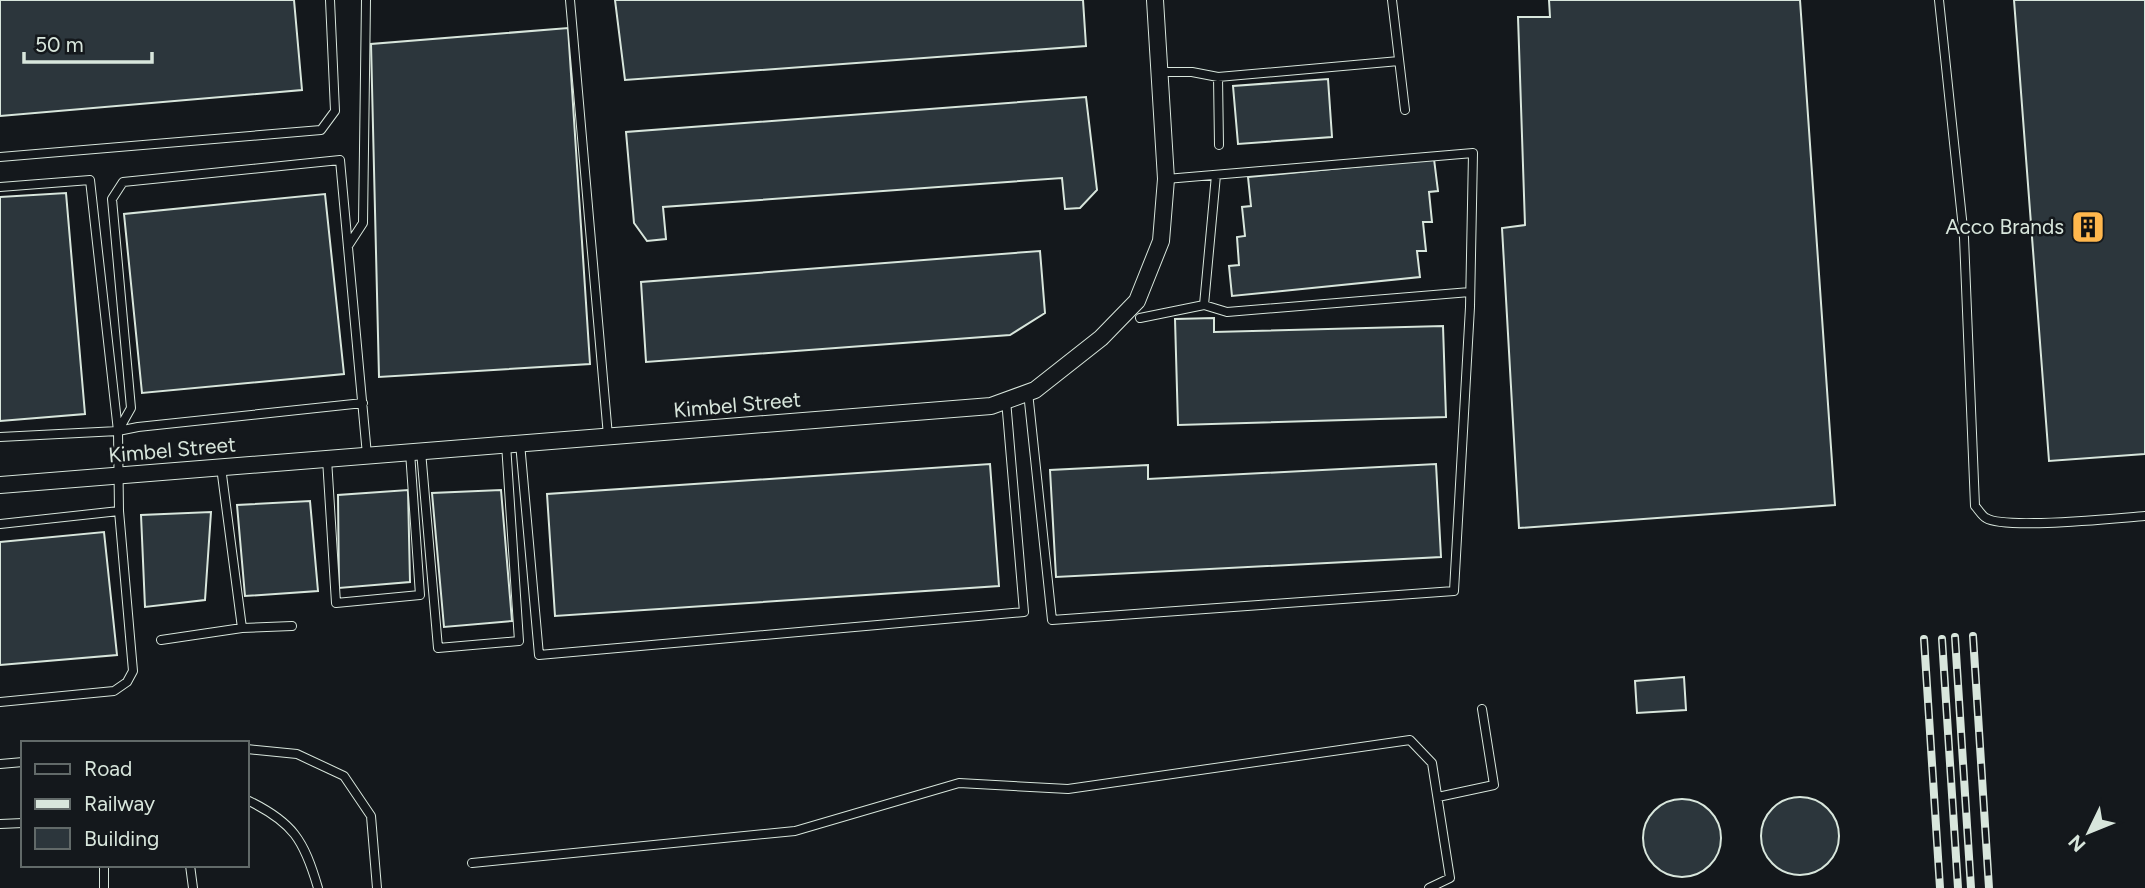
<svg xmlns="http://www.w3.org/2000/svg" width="2145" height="888" viewBox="0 0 2145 888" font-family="Figtree,sans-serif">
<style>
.building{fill:#2c363c;stroke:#d8e6dc;stroke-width:2}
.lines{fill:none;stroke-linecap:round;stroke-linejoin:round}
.service-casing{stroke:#d8e6dc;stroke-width:10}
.minor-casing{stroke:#d8e6dc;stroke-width:18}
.service{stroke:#14181c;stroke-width:8}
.minor{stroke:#14181c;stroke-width:16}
.rail-casing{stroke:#d8e6dc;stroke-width:8}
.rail{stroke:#14181c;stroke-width:5;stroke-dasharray:16;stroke-linecap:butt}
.labels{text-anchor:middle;stroke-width:5;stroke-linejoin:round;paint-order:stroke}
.poi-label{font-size:21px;fill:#d8e6dc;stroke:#14181c;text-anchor:end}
.street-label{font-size:21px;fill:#d8e6dc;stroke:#14181c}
</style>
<rect width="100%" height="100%" fill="#14181c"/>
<path class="building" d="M0,0H294L302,90L0,116Z
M615,0H1083L1086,46L625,80Z
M1549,0H1800L1835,505L1519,528L1502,228L1525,225L1518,17H1550Z
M2014,0H2145V454L2049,461Z
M568,28L590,364L379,377L371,44Z
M1328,79L1332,137L1238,144L1233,86Z
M1086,97L1097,190L1080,208L1065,209L1062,178L663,207L666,239L647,241L634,223L626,132Z
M1434,159L1438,191L1429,192L1432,222H1423L1426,251H1417L1420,277L1232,296L1229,266L1239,265L1237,237L1245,236L1242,207L1251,206L1248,177Z
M66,193L85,414L0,421V197Z
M325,194L344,374L142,393L124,214Z
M1040,251L1045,313L1010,335L646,362L641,282Z
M1214,318V332L1443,326L1446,417L1178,425L1175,319Z
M990,464L999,586L555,616L547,494Z
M1436,464L1441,557L1056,577L1050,470L1148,465V479Z
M408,490L410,582L339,588L338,495Z
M501,490L512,621L444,627L432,493Z
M310,501L318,591L245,596L237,505Z
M211,512L205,600L145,607L141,515Z
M104,532L117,655L0,665V542Z
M1684,677L1686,710L1637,713L1635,681Z
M1761 836a39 39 0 1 1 78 0a39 39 0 1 1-78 0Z
M1643 838a39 39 0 1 1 78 0a39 39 0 1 1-78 0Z"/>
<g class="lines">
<defs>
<path id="service" d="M570,0L608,436
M1392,0L1405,110
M1939,0L1964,238L1975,506C1978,509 1982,516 1986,518C2005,530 2117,518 2145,516
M1160,72H1192L1218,77L1399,61
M1218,77L1219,145
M0,157L321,130L335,111L330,0
M1216,175L1204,305L1227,312L1470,292
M0,187L90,180L118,431L119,511L133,671L127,682L114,691L0,702
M348,246L363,223L366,0
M1140,318L1204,305
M1028,392L1052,620L1454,591L1470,307L1473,153L1166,179
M118,431L131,408L112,199L123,182L340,160L367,455
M0,437L118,431L138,427L363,403
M520,443L539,655L1024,612L1006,400
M421,451L438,648L519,641L506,444
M327,459L336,603L420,595L410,452
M0,524L119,511
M242,628L292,626
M161,640L242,628L221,467
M247,749L297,754L344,776L371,816L377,888
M0,764L23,762
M1438,797L1494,785L1482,709
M247,800C293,822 304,840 318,888
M0,824L23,823
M472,863L795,831L959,783L1068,789L1410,740L1432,763L1450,878L1429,888
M104,865V888
M190,865L193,888"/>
<path id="minor" d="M0,485L991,406L1035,390L1101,338L1137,301L1161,241L1166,179L1155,0"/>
</defs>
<use href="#service" class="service-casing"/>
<use href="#minor" class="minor-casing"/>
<use href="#service" class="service"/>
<use href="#minor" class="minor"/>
<defs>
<path id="rail" d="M1973,636L1989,888
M1955,637L1971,888
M1924,639L1940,888
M1942,639L1958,888"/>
</defs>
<use href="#rail" class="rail-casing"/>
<use href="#rail" class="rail"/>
</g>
<defs>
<symbol id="building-square" viewBox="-11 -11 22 22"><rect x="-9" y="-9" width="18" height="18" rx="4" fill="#ffb74d" stroke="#14181c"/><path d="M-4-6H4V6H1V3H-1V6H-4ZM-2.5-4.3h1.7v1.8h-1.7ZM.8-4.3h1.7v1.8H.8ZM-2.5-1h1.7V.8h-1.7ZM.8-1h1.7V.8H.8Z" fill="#111"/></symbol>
</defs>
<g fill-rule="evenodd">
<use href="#building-square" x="2069" y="208" width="38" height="38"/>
</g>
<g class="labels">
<g class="poi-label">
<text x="2064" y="234">Acco Brands</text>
</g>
<g class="street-label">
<text transform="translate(737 405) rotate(-5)" y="7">Kimbel Street</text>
<text transform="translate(172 450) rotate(-5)" y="7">Kimbel Street</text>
</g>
</g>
<rect x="21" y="741" width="228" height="126" fill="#14181c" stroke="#626a69" stroke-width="2"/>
<rect x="35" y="764" width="35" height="10" fill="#14181c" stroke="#626a69" stroke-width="2"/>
<text x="84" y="776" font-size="21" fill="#d8e6dc">Road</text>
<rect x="35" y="799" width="35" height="10" fill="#d8e6dc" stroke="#626a69" stroke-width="2"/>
<text x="84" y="811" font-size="21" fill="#d8e6dc">Railway</text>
<rect x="35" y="828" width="35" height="21" fill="#2c363c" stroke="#626a69" stroke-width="2"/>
<text x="84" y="846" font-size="21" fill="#d8e6dc">Building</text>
<g transform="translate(2089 832) rotate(227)" stroke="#14181c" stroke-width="5" paint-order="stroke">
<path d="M0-5L12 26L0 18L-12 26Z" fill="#d8e6dc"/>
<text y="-10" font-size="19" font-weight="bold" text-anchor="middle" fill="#d8e6dc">N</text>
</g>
<path d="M24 52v10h128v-10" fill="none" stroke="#d8e6dc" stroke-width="3.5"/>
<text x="35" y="52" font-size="21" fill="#d8e6dc" stroke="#14181c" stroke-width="5" paint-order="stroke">50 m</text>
</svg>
